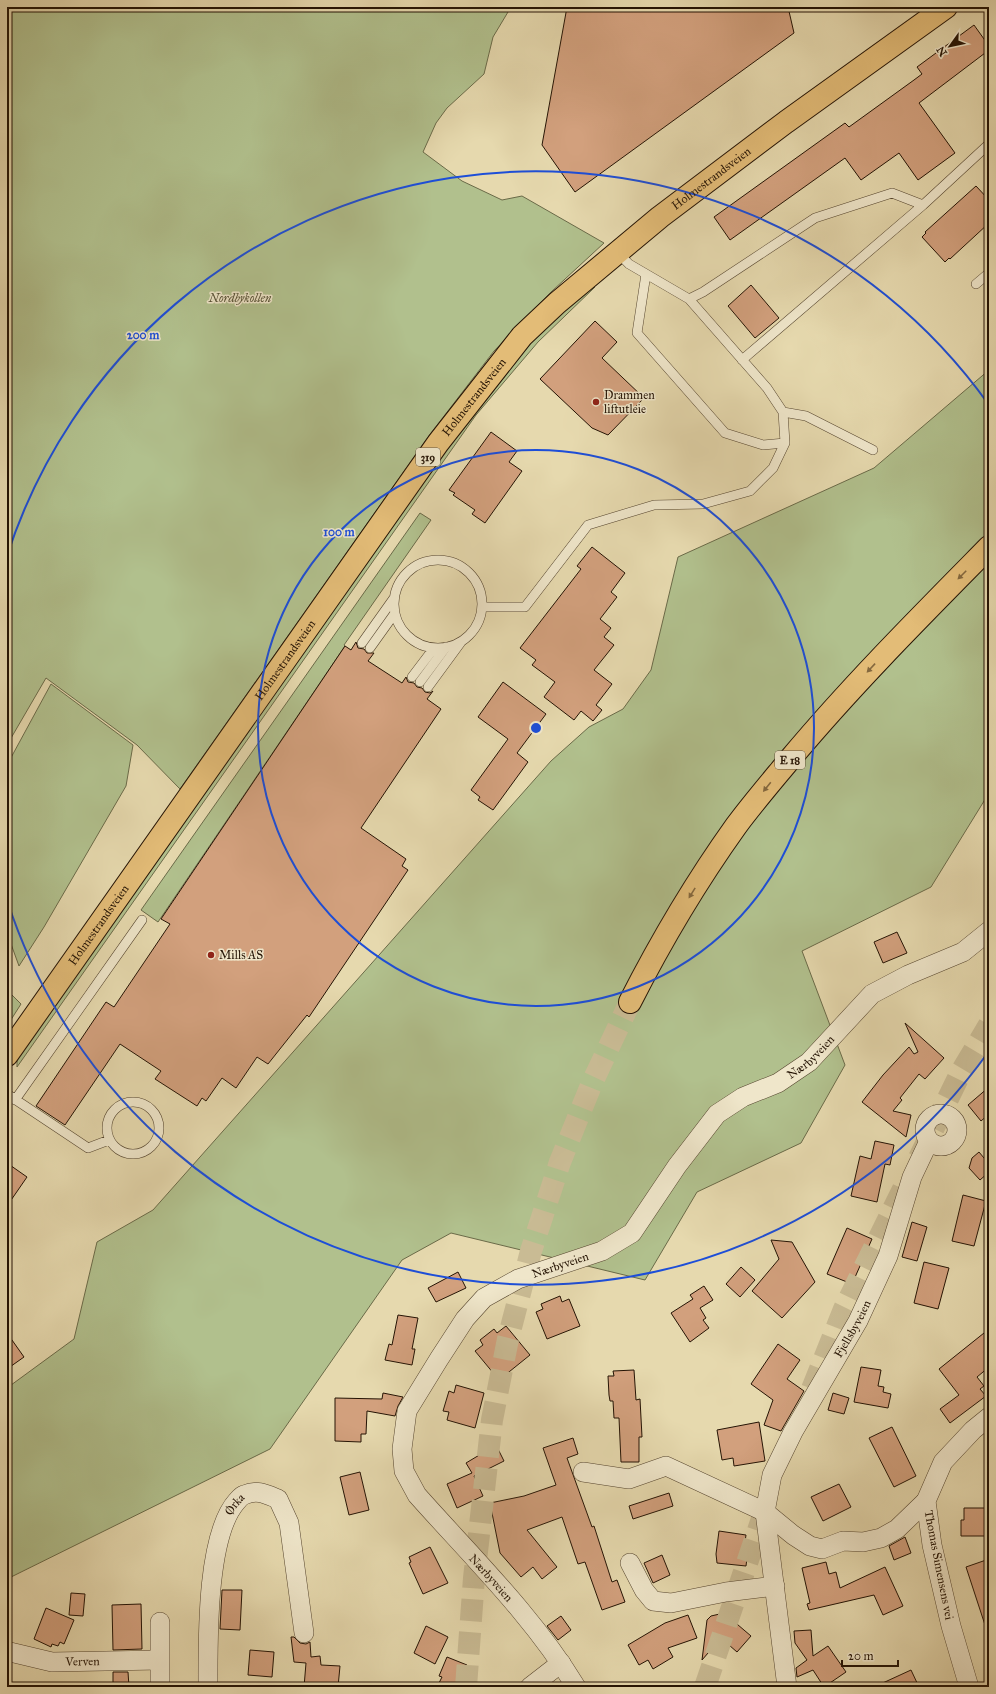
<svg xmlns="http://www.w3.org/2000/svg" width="996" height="1694" viewBox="0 0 996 1694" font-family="'IM FELL Great Primer',serif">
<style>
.green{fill:#b1c08d;stroke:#6a6a48}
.building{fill:#d2a07d;stroke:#241304}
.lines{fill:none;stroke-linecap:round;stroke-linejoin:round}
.highway-tunnel{stroke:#c9bb94;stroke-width:22;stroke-dasharray:22 11;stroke-linecap:butt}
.lane-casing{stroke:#54442e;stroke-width:10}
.street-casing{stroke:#54442e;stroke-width:20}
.primary-casing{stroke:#241304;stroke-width:24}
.highway-casing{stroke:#241304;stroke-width:24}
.lane{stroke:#efe6ca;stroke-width:9}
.street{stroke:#efe6ca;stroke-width:19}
.primary{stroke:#e3bc77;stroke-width:22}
.highway{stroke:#e3bc77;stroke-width:22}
.oneway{fill:#84683e}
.ring{fill:none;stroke:#1d4ed8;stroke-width:2}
.poi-dot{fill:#8f2418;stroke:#efe6ca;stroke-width:1.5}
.labels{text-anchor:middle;stroke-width:3;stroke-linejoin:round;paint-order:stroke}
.shield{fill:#efe6ca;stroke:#61523f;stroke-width:1}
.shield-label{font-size:11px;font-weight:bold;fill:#241304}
.street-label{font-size:12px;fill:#241304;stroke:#efe6ca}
.park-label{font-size:12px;font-style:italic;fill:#555034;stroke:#efe6ca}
.poi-label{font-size:12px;fill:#241304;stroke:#efe6ca;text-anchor:start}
.centre{fill:#1d4ed8;stroke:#efe6ca;stroke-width:2}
.ring-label{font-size:12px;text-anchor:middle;font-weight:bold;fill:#1d4ed8;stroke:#efe6ca;stroke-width:3;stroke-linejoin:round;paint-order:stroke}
</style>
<rect width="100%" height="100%" fill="#e6d9ae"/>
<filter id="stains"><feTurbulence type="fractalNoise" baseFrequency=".005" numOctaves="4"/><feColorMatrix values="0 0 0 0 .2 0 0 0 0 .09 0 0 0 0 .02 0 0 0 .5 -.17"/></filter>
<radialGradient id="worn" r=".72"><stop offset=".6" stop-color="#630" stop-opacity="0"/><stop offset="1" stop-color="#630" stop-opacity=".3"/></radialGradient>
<path class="green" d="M7,7H511L493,37L484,74L447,108L436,123L423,152L462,181L502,200L522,196L604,243L551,292L494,351L431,433L180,789L137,745L46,678L7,745Z
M595,287L538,342L476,415L17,1067V1057L417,488L499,379L535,338L580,293Z
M989,370V793L931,887L802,951L845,1065L801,1143L697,1192L645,1280L451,1233L402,1260L270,1449L7,1579V1388L74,1339L97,1242L153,1210L551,761L589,727L623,709L651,670L678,557L874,468Z
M420,513L431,520L344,645L345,646L158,922L141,910Z
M51,684L133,745L126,786L44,927L19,966L7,933V765Z
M7,990L21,1004L7,1026Z"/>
<path class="building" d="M567,7H788L794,33L575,192L542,145Z
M974,25L989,46V50L919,103L955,153L918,180L899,153L861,180L845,158L730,240L714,217L845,123L849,127L914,80L922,74L917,67Z
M976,186L989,200V223L950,259L949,258L945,262L922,237L926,233L925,232Z
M751,285L779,318L755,338L728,306Z
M595,321L617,342L602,358L644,398L608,435L592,428L540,379Z
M491,432L517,451L509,462L522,471L485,523L472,514L475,510L453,495L455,493L449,490Z
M592,547L625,573L611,592L617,597L600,619L611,628L604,637L614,645L594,670L612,684L596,705L602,710L593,721L581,711L574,720L544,697L555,682L532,665L536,660L520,648L581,569L577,566Z
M356,642L358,648L364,649L367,653H374L368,661L402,683L406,677L408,682L414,683L417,687L422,688L425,692L430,693L433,691L427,699L441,709L361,828L406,859L402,866L408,870L309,1017L307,1015L268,1064L257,1057L236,1088L222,1078L206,1101L202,1098L197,1106L155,1079L161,1071L120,1044L65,1125L36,1106L106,1002L114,1007L170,924L161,919L345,646L351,650Z
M503,682L546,714L517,753L528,762L493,810L478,800L480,797L471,790L508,739L478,717Z
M897,932L907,953L883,963L874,942Z
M905,1023L944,1058L925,1079L919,1074L900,1098L902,1100L893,1111L911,1115L906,1137L862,1102L883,1075L909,1047L914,1054L918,1052Z
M989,1087V1114L981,1121L968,1105Z
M875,1141L894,1145L890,1165L885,1164L877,1202L851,1196L860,1156L871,1159Z
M979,1152L989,1164V1172L980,1180L969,1168L972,1158Z
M7,1163L27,1177L7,1206Z
M963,1195L986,1201L974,1246L952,1241Z
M912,1222L927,1227L917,1261L902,1257Z
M847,1228L872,1239L852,1284L827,1274Z
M771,1240L792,1242L815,1282L782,1318L752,1291L779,1259Z
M924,1262L949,1268L938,1309L914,1303Z
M741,1267L755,1280L740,1297L726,1284Z
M458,1272L466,1288L436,1302L428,1288Z
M704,1286L713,1300L700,1308L706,1318L703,1320L709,1328L690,1342L671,1313L693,1299L690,1295Z
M560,1296L562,1302L569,1299L580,1326L547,1339L536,1312L543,1309L541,1304Z
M398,1315L418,1318L412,1349H415L412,1365L385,1360L389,1344L392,1345Z
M506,1326L530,1355L499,1380L475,1351L483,1345L480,1340L494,1329L497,1333Z
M989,1329V1367L977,1377L984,1386L980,1389L986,1396L950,1423L940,1409L959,1395L939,1369Z
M7,1333L24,1357L7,1369Z
M778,1344L800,1360L787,1379L804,1391L781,1431L764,1425L773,1400L751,1384Z
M861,1367L881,1370L878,1386L884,1387L883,1392L891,1394L888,1408L854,1402Z
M634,1370L636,1400L640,1399L642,1437H639V1462H621L619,1418H614L613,1401H610L609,1395L608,1376H614L613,1371Z
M456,1385L484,1393L475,1428L447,1420L449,1412L443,1411L449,1391L454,1393Z
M383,1393L403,1397L398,1406L395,1416L367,1411L366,1434H361V1442L335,1441V1398L382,1399Z
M833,1393L849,1398L844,1414L828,1410Z
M759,1422L765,1461L734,1466L733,1458L722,1460L717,1430Z
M892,1427L916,1476L894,1487L869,1438Z
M573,1438L578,1454L567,1458L592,1527L594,1526L612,1582L617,1580L625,1602L602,1610L585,1562L578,1564L562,1517L527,1530L557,1567L542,1579L533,1567L521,1577L500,1553L490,1503L524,1496L556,1485L543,1448Z
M496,1445L504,1461L474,1476L483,1496L457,1508L447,1484L472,1473L466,1463Z
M360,1472L369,1510L349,1515L340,1477Z
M839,1484L851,1507L823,1521L811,1497Z
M669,1493L673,1506L633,1519L629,1506Z
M964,1508H989V1536H961V1520H964Z
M719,1531L746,1535L745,1542H749L746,1566L717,1563L716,1554Z
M905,1537L911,1553L894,1560L889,1546Z
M430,1547L448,1583L423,1594L409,1563L411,1562L409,1557Z
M662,1555L670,1575L653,1583L644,1563Z
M989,1559V1627L986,1628L966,1567Z
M826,1562L829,1574L836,1572L840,1588L885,1567L903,1606L883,1615L874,1595L809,1610L807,1604L810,1603L802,1568Z
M222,1590H242L240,1630L220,1629Z
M71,1593L85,1594L83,1616L69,1615Z
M141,1604L142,1649L113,1650L112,1605Z
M46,1608L74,1620L64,1644L60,1642L58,1646L52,1644L51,1647L34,1639Z
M724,1613L751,1636L737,1652L721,1638L702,1660L707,1620L711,1616Z
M688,1615L697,1638L668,1648L673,1657L653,1669L648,1660L639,1665L628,1645L665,1623Z
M561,1616L571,1630L558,1640L547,1626Z
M426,1626L448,1637L435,1664L414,1653Z
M811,1630L813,1656L828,1646L846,1672L824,1687L813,1670L797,1677L796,1668L807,1660L795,1643L794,1631Z
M291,1637H294L300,1643L306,1644L310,1642L311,1657L320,1656L321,1665L340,1666L338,1687H304L306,1663L294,1662Z
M250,1650L274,1652L272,1677L248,1675Z
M447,1657L467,1665L458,1687H437L442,1677L439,1676Z
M911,1670L919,1687H874Z
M113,1672H128L129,1687H113Z"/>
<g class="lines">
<path class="highway-tunnel" d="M919,1158L961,1072L989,1025
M812,1389L844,1309L903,1189
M466,1687L474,1578L492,1420L508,1339L531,1251L560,1162L592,1083L630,1002
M705,1687L768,1501"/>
<defs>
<path id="lane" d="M646,274L637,333L725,433L763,445L785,443
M976,284L989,273
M689,299L703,292L815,218L892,193L923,205
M742,360L923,205L989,144
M783,412L806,416L873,450
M394 604a44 44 0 1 1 88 0a44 44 0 1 1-88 0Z
M482,607H525L588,525L654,505L703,504L750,491L773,468L785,443L783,412L767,388L689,299L629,264L617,252
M362,643L394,598
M370,648L395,613
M412,677L434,648
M420,682L446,647
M428,687L461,642
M7,1094L88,1148L109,1140
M15,1100L142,920
M107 1128a26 26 0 1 1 52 0a26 26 0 1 1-52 0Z"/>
<g id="street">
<circle cx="941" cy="1130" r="16"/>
<path d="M583,1472L629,1479L666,1466L765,1512L793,1535L810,1546L822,1549L843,1541L863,1542L881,1538L897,1529L926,1501"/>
<path d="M630,1563L644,1590L653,1601L671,1603L726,1592L775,1586"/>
<path d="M160,1622V1687"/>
<path id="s1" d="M7,1653L10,1652L52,1662L159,1660"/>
<path id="s2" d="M208,1687C208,1641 206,1535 237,1501C239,1499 241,1496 244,1495C257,1489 266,1494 278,1499L289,1523L304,1633"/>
<path d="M530,1687L561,1663"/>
<path id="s3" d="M576,1687C533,1616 472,1557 417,1495L404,1471L402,1449L407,1411L439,1359L465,1319L484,1298L518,1279L602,1251L632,1233L677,1166L717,1114L743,1097L778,1083L809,1062L872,994L908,975L963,952L989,931"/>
<path id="s4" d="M787,1687L765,1512L772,1475L793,1432L858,1321L888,1256L912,1177L929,1141"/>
<path d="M969,1687L951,1626L932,1545L926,1501L943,1462L973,1430L989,1417"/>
</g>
<g id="primary">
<path id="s5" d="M7,1055L438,443L522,336L557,303L660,217L786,122L946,7"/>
</g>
<path id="highway" d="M630,1002C661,941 696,882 736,826C753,803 772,781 791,758C853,684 921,616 989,547"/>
</defs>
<use href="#lane" class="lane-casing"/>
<use href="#street" class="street-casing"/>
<use href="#primary" class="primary-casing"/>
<use href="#highway" class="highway-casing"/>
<use href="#lane" class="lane"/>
<use href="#street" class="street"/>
<use href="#primary" class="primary"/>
<use href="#highway" class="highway"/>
</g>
<defs><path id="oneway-solid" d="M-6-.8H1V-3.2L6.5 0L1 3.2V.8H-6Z"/></defs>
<g class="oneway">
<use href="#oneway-solid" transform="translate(962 575) rotate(135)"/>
<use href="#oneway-solid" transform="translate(871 668) rotate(133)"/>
<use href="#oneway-solid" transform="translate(767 787) rotate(129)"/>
<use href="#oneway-solid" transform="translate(692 893) rotate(122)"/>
</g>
<g class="ring">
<circle cx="536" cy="728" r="278"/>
<path d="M989 1051A556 556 0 0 1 7 900M7 556A556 556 0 0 1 989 405"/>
</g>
<g class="poi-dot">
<circle cx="596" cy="402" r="4"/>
<circle cx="211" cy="955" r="4"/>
</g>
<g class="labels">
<g class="shield">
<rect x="416" y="448" width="24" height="18" rx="3"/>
<rect x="775" y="751" width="30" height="18" rx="3"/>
</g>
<g class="shield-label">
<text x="428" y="461">319</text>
<text x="790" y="764">E 18</text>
</g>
<g class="street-label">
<text dy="4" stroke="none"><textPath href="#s5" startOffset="1131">Holmestrandsveien</textPath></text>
<text dy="4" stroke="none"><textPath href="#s5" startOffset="807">Holmestrandsveien</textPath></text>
<text dy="4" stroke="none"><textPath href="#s5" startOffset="483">Holmestrandsveien</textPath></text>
<text dy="4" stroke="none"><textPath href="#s5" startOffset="159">Holmestrandsveien</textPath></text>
<text dy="4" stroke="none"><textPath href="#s3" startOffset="894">Nærbyveien</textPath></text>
<text dy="4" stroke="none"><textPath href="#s3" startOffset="558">Nærbyveien</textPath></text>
<text dy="4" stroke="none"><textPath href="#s4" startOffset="381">Fjellsbyveien</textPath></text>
<text dy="4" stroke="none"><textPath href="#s2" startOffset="187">Ørka</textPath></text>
<text transform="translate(939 1565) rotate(79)" y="4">Thomas Simensens vei</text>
<text transform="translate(491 1578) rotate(48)" y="4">Nærbyveien</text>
<text dy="4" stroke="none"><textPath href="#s1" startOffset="77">Verven</textPath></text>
</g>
<g class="park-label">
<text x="240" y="302">Nordbykollen</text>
</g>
<g class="poi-label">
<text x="604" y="399">Drammen<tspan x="604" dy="14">liftutleie</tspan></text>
<text x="219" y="959">Mills AS</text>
</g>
</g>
<circle cx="536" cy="728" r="6" class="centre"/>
<g class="ring-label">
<text x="143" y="339">200 m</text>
<text x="339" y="536">100 m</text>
</g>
<rect width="996" height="1694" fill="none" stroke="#e6d9ae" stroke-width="24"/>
<rect x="8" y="8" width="980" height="1678" fill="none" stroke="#241304" stroke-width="2"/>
<rect x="12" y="12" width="972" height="1670" fill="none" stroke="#241304"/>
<g transform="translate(950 46) rotate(237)" stroke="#efe6ca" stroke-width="3" paint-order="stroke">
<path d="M0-3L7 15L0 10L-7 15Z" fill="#241304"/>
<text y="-6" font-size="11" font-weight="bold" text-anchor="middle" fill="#241304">N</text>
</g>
<path d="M842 1660v6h56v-6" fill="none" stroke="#241304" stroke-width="2"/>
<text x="848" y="1660" font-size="12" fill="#241304" stroke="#efe6ca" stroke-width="3" paint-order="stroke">20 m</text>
<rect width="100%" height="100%" filter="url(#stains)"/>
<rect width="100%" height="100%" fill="url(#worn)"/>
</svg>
